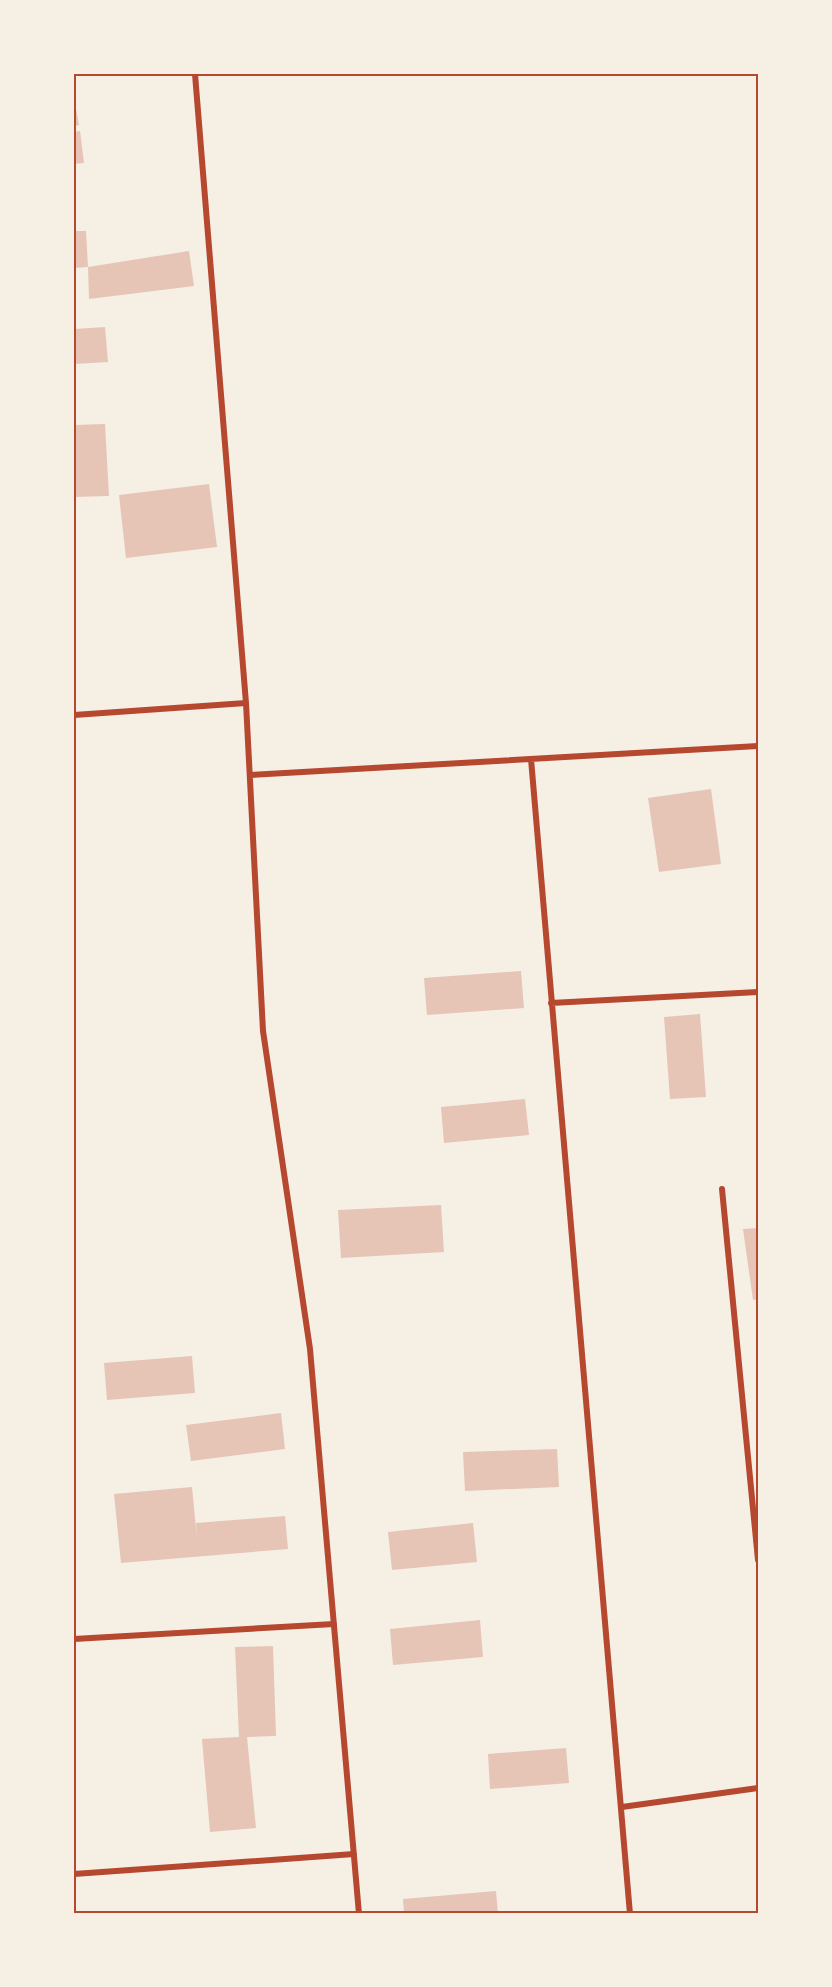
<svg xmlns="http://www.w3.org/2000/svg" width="832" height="1987" viewBox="0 0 832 1987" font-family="'Archivo Narrow',sans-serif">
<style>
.building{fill:#e6c5b7}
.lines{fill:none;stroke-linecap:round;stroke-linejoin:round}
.minor{stroke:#b5482f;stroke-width:6}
.neatline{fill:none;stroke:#b5482f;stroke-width:2}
</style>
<rect width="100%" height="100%" fill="#f6efe4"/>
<path class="building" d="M74,98L79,125L74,126Z
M80,131L84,163L74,164V132Z
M74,231H86L88,267L74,268Z
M189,251L194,286L89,299L88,267Z
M105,327L108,362L74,364V329Z
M105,424L109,496L74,497V425Z
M209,484L217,547L126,558L119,495Z
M711,789L721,864L659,872L648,798Z
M521,971L524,1008L427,1015L424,978Z
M700,1014L706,1097L670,1099L664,1017Z
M525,1099L529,1135L444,1143L441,1107Z
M441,1205L444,1252L341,1258L338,1210Z
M758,1228V1299L753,1300L743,1229Z
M192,1356L195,1393L107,1400L104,1363Z
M281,1413L285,1449L191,1461L186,1425Z
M557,1449L559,1487L465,1491L463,1452Z
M192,1487L197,1538L196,1523L285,1516L288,1549L121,1563L114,1494Z
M473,1523L477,1562L392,1570L388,1532Z
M480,1620L483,1657L393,1665L390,1629Z
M273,1646L276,1736L247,1737L256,1828L210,1832L202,1739L239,1737L235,1647Z
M566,1748L569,1783L490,1789L488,1754Z
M496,1891L498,1914H404L403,1899Z"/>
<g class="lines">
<path class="minor" d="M195,74L246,703L263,1031L310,1349L359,1914
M74,715L246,703
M531,759L630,1914
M250,775L758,746
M551,1003L758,992
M722,1189L758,1560
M74,1639L334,1624
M622,1807L758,1788
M74,1874L354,1854"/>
</g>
<rect width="832" height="1987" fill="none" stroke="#f6efe4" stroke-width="150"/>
<rect x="75" y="75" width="682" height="1837" class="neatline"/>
</svg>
